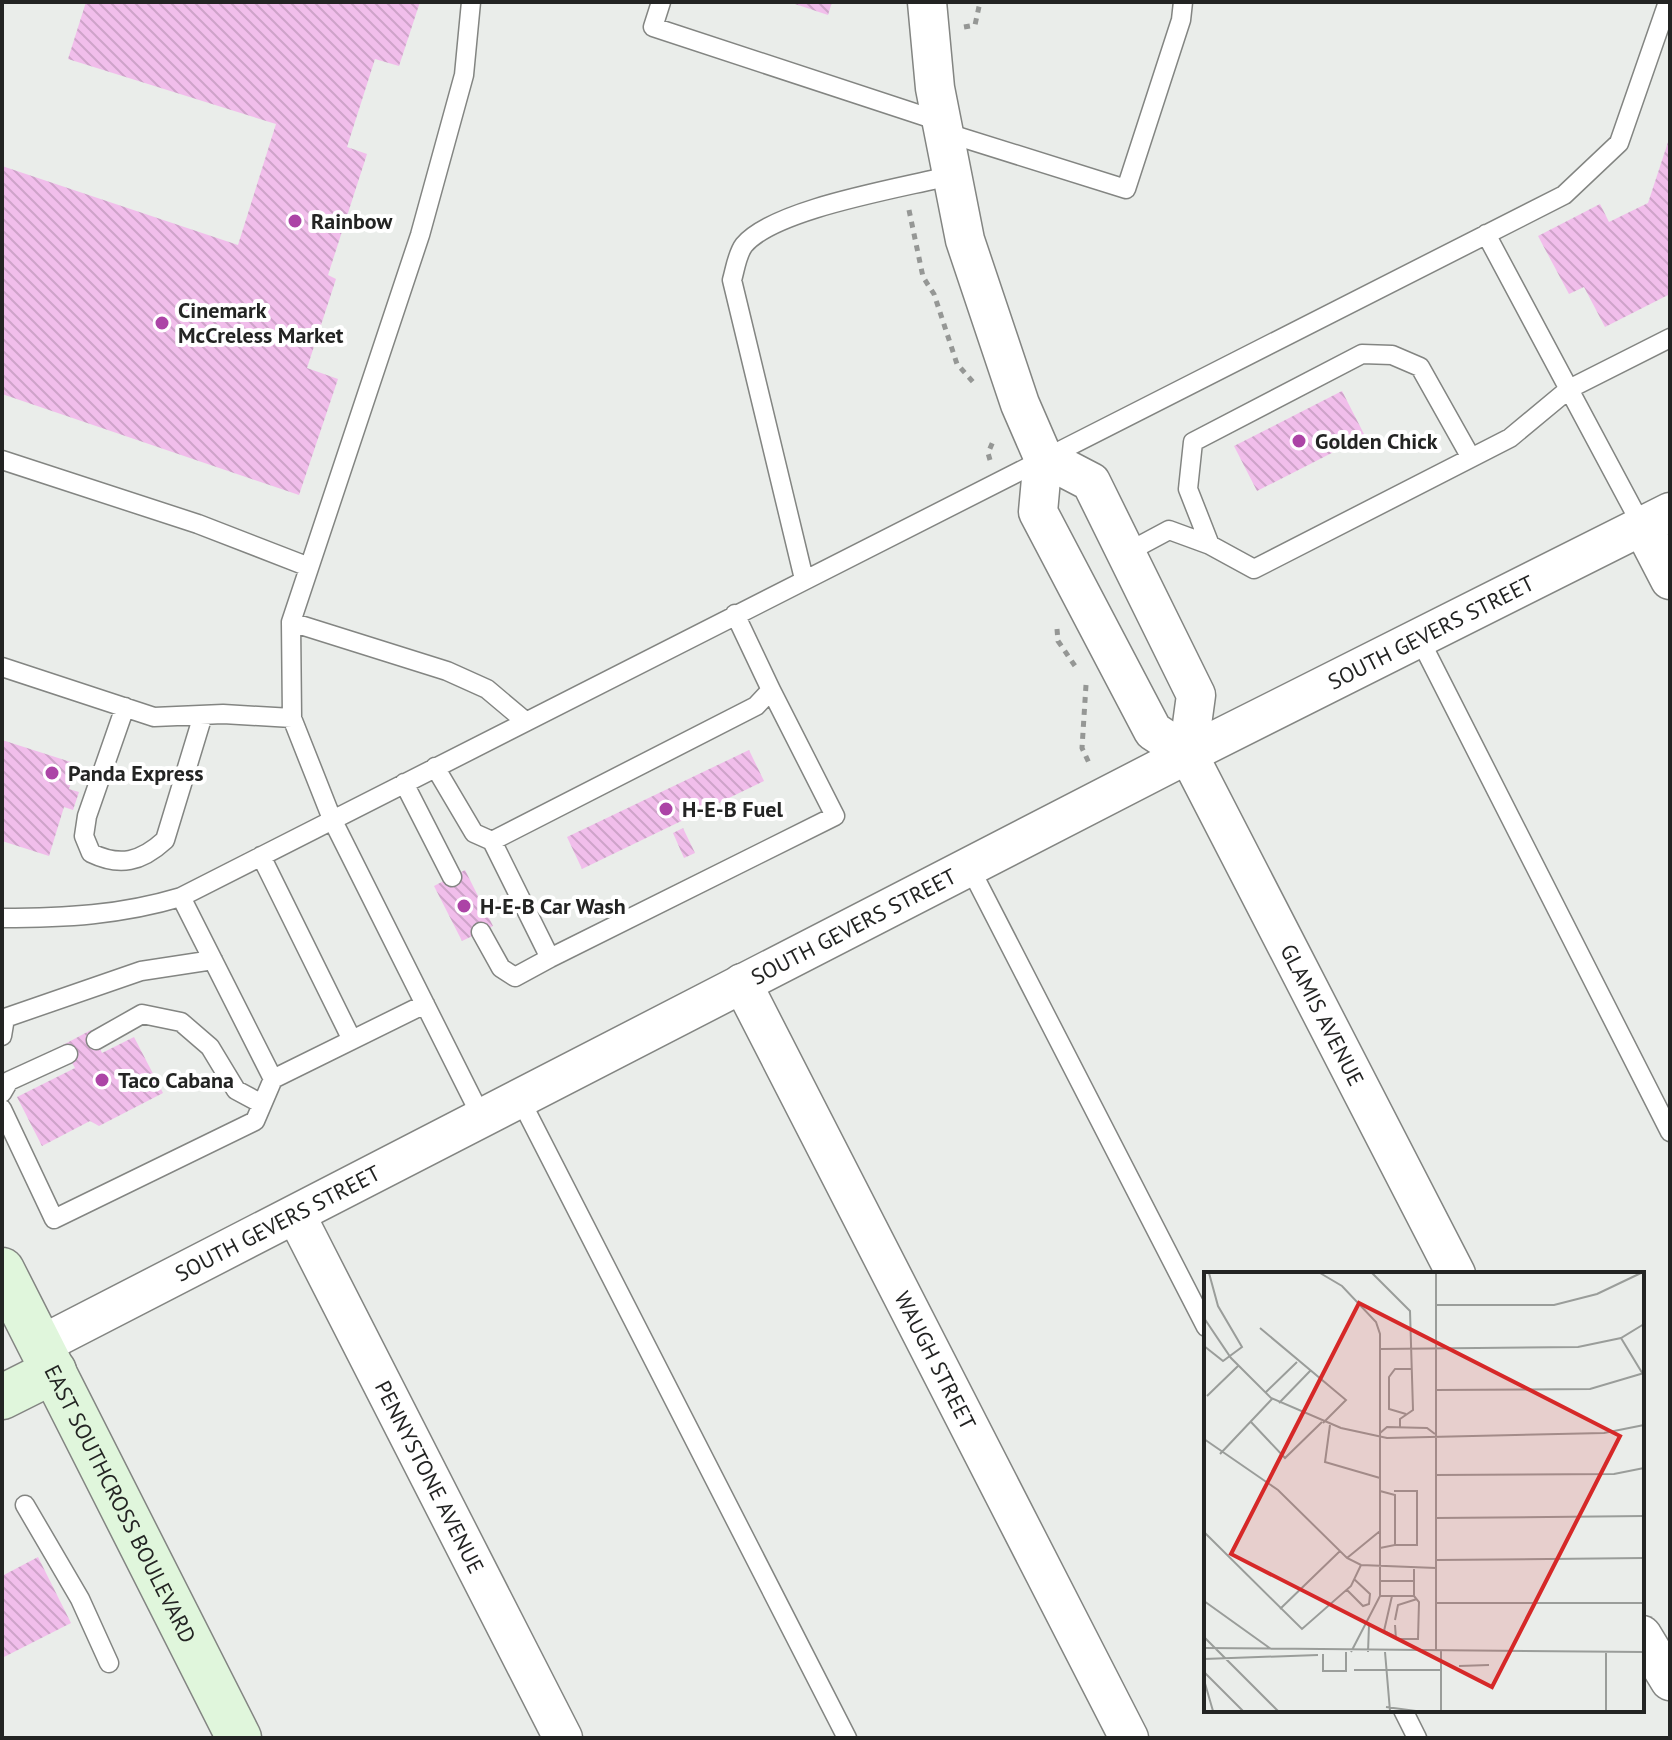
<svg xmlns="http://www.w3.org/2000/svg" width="1672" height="1740" viewBox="0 0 1672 1740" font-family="'PT Sans',sans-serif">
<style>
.building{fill:url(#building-back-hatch)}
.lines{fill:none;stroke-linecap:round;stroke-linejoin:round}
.lane-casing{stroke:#838582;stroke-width:21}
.street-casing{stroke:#838582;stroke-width:41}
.secondary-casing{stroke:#838582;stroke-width:47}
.path{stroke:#959795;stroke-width:5;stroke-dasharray:6 6;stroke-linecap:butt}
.lane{stroke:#fff;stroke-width:18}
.street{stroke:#fff;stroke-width:38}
.secondary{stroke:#e0f6dc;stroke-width:44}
.poi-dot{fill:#ac44a6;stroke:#fff;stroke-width:3}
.labels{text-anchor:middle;stroke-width:8;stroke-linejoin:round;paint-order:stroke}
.poi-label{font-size:22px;font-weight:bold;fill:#232423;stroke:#fff;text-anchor:start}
.street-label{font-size:22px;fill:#232423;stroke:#fff}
.inset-road{fill:none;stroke:#9a9d9a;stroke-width:2}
.view{fill:#d62828;fill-opacity:0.15;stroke:#d62828;stroke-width:4}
.inset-edge{fill:none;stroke:#232423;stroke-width:4}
</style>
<defs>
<pattern id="building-back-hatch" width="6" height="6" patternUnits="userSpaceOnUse" patternTransform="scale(2)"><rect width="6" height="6" fill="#f1beeb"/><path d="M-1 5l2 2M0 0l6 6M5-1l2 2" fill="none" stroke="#cea3c9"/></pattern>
</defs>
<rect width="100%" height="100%" fill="#eaedea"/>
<path class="building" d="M86,2H420L399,66L375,59L347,147L367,154L328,275L336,279L307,368L338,379L299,495L2,394V166L238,245L276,124L68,59Z
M789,2H832L828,15Z
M1670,136V294L1605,327L1584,287L1569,294L1538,236L1600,204L1609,222L1648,203Z
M1342,391L1365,436L1257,491L1234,446Z
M2,740L77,764L69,789L79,792L73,810L64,807L49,856L2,841Z
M749,750L764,781L582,869L567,837Z
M683,828L695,853L684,858L673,833Z
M465,870L493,926L462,941L434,886Z
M91,1030L102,1053L134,1037L163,1093L99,1126L90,1121L42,1146L17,1097L75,1068L63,1045Z
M38,1557L71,1623L2,1658V1576Z"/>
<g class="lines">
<defs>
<path id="lane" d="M471,2L464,75L420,235L291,622L292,718L332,819L482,1118
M661,2L653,27L942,122
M944,132L1126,189L1181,20L1183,2
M1486,234L1642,526
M2,460L198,524L309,567
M1210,545L1188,489L1193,442L1362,354L1392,355L1420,367L1470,456
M1126,553L1169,530L1210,545L1254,569L1510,438L1569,389L1670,338
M804,579L732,280C735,270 737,254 744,245C775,208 903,188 953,175
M291,622L447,671L487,689L525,721
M1419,638L1670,1132
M2,667L154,717L223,714L292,718
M125,707L87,816L84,836L91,853C120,867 141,862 165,840L203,715
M435,767L474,833L492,841L756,706L771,690L735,614
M404,783L452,877
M492,841L550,958L835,816L771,690
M261,856L352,1040
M969,866L1206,1327
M181,897L273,1079L425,1004
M2,918C65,918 121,915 181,897L1564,195L1619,143L1668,2
M481,932L501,968L515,977L550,958
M2,1036L5,1018L141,971L213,960
M96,1040L142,1014L181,1022L210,1047L236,1090L262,1104
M2,1093L9,1081L68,1054
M520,1099L847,1738
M2,1109L54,1219L255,1121L273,1079
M25,1505L80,1599L109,1663
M1403,1710L1417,1738"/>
<g id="street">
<path id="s1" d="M927,2L935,88L965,240L1020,404L1043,457L1038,512L1153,731L1188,754L1456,1274"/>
<path d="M1043,457L1091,482L1196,695L1188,754"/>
<path d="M1642,526L1670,580"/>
<path id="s2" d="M742,983L1129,1738"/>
<path id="s3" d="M296,1215L563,1738"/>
<path id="s4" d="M41,1345L1188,754L1670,512"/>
<path d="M1642,1635L1670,1681"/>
</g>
<g id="secondary">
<path id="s5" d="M2,1270L239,1738"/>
<path d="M2,1397L54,1371"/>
</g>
</defs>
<use href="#lane" class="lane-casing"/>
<use href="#street" class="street-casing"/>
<use href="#secondary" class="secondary-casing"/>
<path class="path" d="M964,27L975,25L980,2
M909,210L923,277L934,294L957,364L973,382
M990,460L988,453L994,439
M1057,629L1058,641L1075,666
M1086,685L1082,748L1090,765"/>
<use href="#lane" class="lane"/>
<use href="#street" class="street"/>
<use href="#secondary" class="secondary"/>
</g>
<g class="poi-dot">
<circle cx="295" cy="221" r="8"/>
<circle cx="162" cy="323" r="8"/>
<circle cx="1299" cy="441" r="8"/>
<circle cx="52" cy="773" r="8"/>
<circle cx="666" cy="809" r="8"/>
<circle cx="464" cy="906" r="8"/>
<circle cx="102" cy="1080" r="8"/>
</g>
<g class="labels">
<g class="poi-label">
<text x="311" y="229">Rainbow</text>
<text x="178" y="318">Cinemark<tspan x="178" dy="25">McCreless Market</tspan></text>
<text x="1315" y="449">Golden Chick</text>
<text x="68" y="781">Panda Express</text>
<text x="682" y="817">H-E-B Fuel</text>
<text x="480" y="914">H-E-B Car Wash</text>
<text x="118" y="1088">Taco Cabana</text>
</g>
<g class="street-label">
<text dy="8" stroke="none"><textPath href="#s4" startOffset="1562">SOUTH GEVERS STREET</textPath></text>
<text dy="8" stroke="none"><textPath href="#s4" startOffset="914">SOUTH GEVERS STREET</textPath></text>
<text dy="8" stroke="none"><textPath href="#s1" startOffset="1110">GLAMIS AVENUE</textPath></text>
<text dy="8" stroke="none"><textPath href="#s4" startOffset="266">SOUTH GEVERS STREET</textPath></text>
<text dy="8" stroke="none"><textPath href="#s2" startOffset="424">WAUGH STREET</textPath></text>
<text dy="8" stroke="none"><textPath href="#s3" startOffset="294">PENNYSTONE AVENUE</textPath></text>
<text dy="8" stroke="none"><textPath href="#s5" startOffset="262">EAST SOUTHCROSS BOULEVARD</textPath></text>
</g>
</g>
<g transform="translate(1204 1272)">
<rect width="440" height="440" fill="#eaedea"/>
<path class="inset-road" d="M116,1L138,14L172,50L176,62V324L147,380M168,1L206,39L209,138L196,147V156M232,1V379M232,33H350L393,22L437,1M0,46L27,86L67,126L137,156L183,166L400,161L440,153M56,56L142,128L119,151M417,66L440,104M0,74L19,89L38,75L14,34L5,1M176,77L374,75L417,66L440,52M232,118L386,117L440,101M61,121L93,90M3,124L34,94M75,131L107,98M202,142L185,137V105L191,97H208M47,150L81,186L118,150M126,153L121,190L176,206M176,161L183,155L223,156L231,162M0,167L74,218L143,286L157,293L232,296M16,182L68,127M231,203L410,202L440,196M176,219L191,223V273L176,276M190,219H213V273H191M231,246L440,244M0,260L98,357L147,314L157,293M143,286L176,259M232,288L440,286M176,309H210M143,318L159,334L165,332L166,322L150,307M176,324H210V295M188,324L180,359L190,364M0,329L67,377M232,331H440M76,337L136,279M191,348L194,333L213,327M191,353L192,367H214L215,330L210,324M0,365L74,439M0,376L440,380M164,380L165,353M181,380L186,439M119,382V399H142V380M0,387L114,383M255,394L285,393M150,398H237M0,400L39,439M0,408L9,439M182,435L212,439M237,439V379M402,439V380"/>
<path class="view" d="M155,31L416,164L288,415L27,282Z"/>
<rect width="440" height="440" class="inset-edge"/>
</g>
<rect width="1672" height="1740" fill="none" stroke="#232423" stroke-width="8"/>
</svg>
